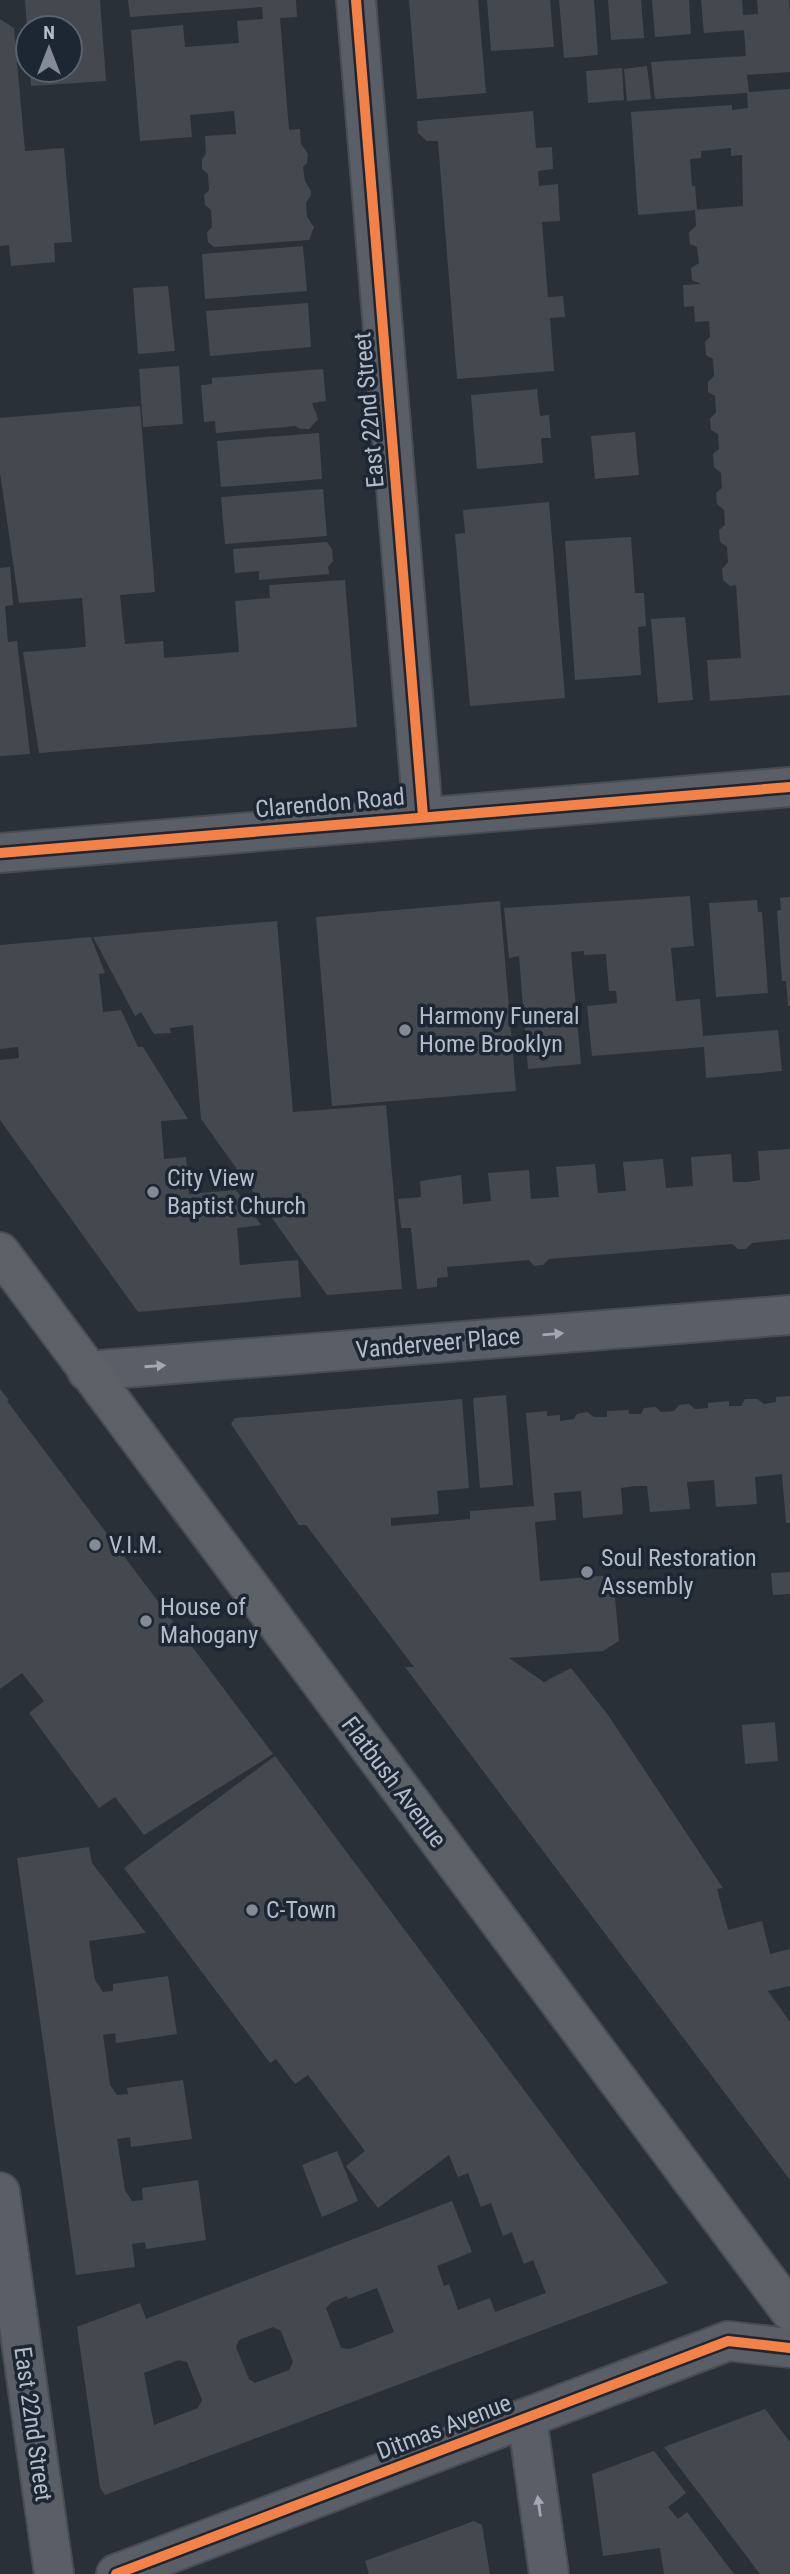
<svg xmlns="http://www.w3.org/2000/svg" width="790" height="2574" viewBox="0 0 790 2574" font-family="'Roboto Condensed',sans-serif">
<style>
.building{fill:#444950;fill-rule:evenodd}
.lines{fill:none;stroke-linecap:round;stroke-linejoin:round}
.street-casing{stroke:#484c53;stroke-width:42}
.primary-casing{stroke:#484c55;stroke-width:42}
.street{stroke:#5a5e66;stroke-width:38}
.primary{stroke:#5c6168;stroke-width:38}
.cycleway-casing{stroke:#1d2633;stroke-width:15}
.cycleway{stroke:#f48246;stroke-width:10}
.oneway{fill:#a2a9b5}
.poi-dot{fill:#848b96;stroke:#1d2633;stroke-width:2.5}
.labels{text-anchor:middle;stroke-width:7;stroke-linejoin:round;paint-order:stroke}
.street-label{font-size:24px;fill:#b4bcc9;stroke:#1d2633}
.poi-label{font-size:24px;fill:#b4bcc9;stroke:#1d2633;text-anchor:start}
</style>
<rect width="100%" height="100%" fill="#2a3038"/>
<path class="building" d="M25,0H100L106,81L31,86L30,70H70V28H27Z
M128,0H296L297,17L280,18L289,130L300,129L301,144L308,154L307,163L303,167L305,181L311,191V195L306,203L307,217L314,227L309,240L214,247L208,242L207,232L212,227L211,210L205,205L204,195L209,190L208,174L202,169V159L206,154L205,136L236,134L234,111L190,115L192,137L140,141L131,30L183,25L185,47L239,43L237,21L263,19L262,7L130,17Z
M409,0H478L486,93L417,99Z
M487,0H550L554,47L491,51Z
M559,0H594L598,55L564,58Z
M608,0H641L644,38L611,40Z
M652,0H689L691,34L655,37Z
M701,0H742L743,15L758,14L757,0H789L790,15V72L747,75L749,92L790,89V695L710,701L707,660L741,658L736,585L730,586L723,580L722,569L728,562L727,547L720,542L719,530L725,525L724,510L717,504L716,493L722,488L721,473L714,467L713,454L719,449L718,434L711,430L710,419L716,412L715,396L708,392V382L714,376L713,359L706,355L705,342L710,337L709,321L695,322L694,306L684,307L683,285L701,284L692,280L691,268L699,263L697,247L690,244L689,232L696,226L695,210L743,206L742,155L731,156V148L701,151V158L690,159L692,186H695L697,210L638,215L631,112L732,105V110L748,108L747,93L655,99L651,62L746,56L744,30L704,33Z
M0,19L14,28L25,151L64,148L72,242L54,243L55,262L11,266L9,245L0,246Z
M647,66L651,99L627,101L624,69Z
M622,68L624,100L588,103L586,71Z
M533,111L536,148L552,147L553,169L538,171L539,186L558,184L560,221L542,222L548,297L563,296L565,317L550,318L554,371L457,379L438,141H427L418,133L417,121Z
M303,246L307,291L205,299L202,254Z
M168,286L175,351L138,354L133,288Z
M308,303L311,347L210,356L206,311Z
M179,366L183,424L143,427L139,369Z
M323,369L326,401L312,403L318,419L309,429H300L296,426L216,433L215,421L204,422L201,385L212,384V378Z
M537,389L540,416L549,415L551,438H541L543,463L477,469L471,395Z
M140,406L155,592L120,595L125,644L163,641L164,658L239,652L235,601L270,598L269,585L345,580L357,727L39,753L23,652L86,647L82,598L19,603L0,473V418Z
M635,432L639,475L595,479L591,436Z
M319,433L322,479L221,487L217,441Z
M323,489L327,536L225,544L221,497Z
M549,502L565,698L470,706L455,534L465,533L463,510Z
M631,537L635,593H644L646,626L638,627L641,675L575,680L565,541Z
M327,542L332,549L333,561L328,567L329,574L259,580V571L235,573L233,549Z
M10,567L13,605L5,606L8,642L17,641L30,754L0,756V568Z
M685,617L693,700L658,703L651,619Z
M690,896L694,946L671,948L676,1001L700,999L703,1036L778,1030L782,1071L706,1078L704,1047L592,1056L587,1006L617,1003L616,991H609L606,954L584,955V951L571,952L581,1064L528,1069L519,956L509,958L504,908Z
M790,897V1006H788L786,981H782L777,911L781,910L780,898Z
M757,900L758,912H762L768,993L716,997L709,903Z
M500,901L516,1091L332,1106L316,917Z
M277,921L293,1112L386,1105L402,1289L327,1295L201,1119L193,1025L170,1028L171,1033L154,1034L141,1012L135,1016L93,937Z
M91,937L105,973L99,974L103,1012L121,1010L138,1047H143L188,1119L161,1121L164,1159L186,1157L189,1194L236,1190L261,1225L237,1228L240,1265L298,1260L301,1297L138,1312L0,1120V1060L19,1058L18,1047L0,1049V945Z
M790,1149V1239L752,1243L746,1249H738L732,1244L549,1259L543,1265L534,1266L529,1260L447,1267L448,1277L437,1278V1287L417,1289L411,1228H401L398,1199L421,1197L420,1181L461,1175L463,1204L491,1201L488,1173L529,1170L531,1199L559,1197L556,1167L595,1164L598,1193L626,1191L623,1162L663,1159L666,1188L679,1187L693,1186L691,1157L731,1154L733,1182H747L760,1180L758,1151Z
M0,1389L9,1400L7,1401L273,1754L144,1835L115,1797L99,1808L29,1713L44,1701L22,1673L0,1689Z
M506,1395L513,1485L480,1488L473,1398Z
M790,1396V1523H786L782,1474L755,1477L757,1504L716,1507L714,1480L701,1481L687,1482L690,1509L650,1512L647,1486H634L621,1488L623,1514L583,1518L581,1491L554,1493L556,1520L535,1522L540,1581L613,1575L619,1641L603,1651L509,1658L544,1682L571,1668L608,1715L723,1888L717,1889L728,1930L762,1921L770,1954L790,1949V1986L768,1991L790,2022V2180L405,1667H414L306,1525H299L231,1424L235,1418L462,1399L469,1488L437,1491L439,1514L391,1518V1526L470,1519V1511L534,1506L526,1413L547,1411V1416L560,1415V1421L574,1419L577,1414L587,1412L594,1417H607V1411L628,1410L629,1414H641L644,1408L656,1407L661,1412L674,1411L679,1405L689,1404L695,1409L708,1408V1403L729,1401V1406H741L745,1399H757L764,1404L776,1402V1397Z
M790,1572V1594L773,1595L771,1573Z
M775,1722L778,1761L745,1764L742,1725Z
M275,1756L668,2283L105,2495L100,2488L77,2327L140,2303L146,2319L452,2201L472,2252L437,2266L444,2286L449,2284L458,2310L490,2298L495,2312L546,2293L533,2260L524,2264L512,2232L503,2236L491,2203L481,2207L468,2173L458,2177L449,2155L378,2208L346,2166L365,2151L308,2075L295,2084L276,2059L270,2063L124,1868ZM377,2288L394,2332L350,2349L341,2348L326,2308L332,2302L347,2296L348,2299ZM273,2327L281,2331L293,2362L289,2370L255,2383L249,2379L236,2347L239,2340ZM179,2360L187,2362L202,2400L198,2408L154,2425L144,2373Z
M89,1847L92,1863L146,1933L89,1941L95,1980L103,1992L113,1991V1984L168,1976L177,2034L116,2043L115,2033L103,2035L110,2085L117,2095L128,2094L127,2088L183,2080L192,2139L131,2147L130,2137L117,2139L125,2190L132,2201L143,2200L142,2188L198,2180L206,2240L146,2249L145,2242L132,2244L135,2267L76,2275L17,1858Z
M337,2151L358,2201L322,2217L302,2165Z
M765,2409L790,2442V2574H760L664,2447Z
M654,2451L686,2493L668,2507L678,2519L687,2512L734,2574H664L660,2548L603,2556L592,2474Z
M474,2521L482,2525L490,2574H369L365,2561Z"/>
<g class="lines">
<defs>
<path id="street" d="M356,0L423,816
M0,853L790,787
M87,1371L790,1315
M0,2192L54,2574
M527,2418L549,2574
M116,2574L728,2341L790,2348"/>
<path id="primary" d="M0,1252L790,2311"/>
</defs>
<use href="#street" class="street-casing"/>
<use href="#primary" class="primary-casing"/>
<use href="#street" class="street"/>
<use href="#primary" class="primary"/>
<defs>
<path id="cycleway" d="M356,0L423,816
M0,853L790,787
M116,2574L728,2341L790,2348"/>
</defs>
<use href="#cycleway" class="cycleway-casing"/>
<use href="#cycleway" class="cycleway"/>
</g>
<defs><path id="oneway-solid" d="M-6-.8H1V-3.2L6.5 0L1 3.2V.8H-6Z" transform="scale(1.75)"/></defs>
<g class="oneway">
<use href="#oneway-solid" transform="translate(553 1334) rotate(-5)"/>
<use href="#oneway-solid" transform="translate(155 1366) rotate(-4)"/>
<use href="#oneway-solid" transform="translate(539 2506) rotate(-98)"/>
</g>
<g class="poi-dot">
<circle cx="405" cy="1030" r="7"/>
<circle cx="153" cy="1192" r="7"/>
<circle cx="95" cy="1545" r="7"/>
<circle cx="587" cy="1572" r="7"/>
<circle cx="146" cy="1621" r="7"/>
<circle cx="252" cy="1910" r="7"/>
</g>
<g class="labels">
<g class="street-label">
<text transform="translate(369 410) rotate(-95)" y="8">East 22nd Street</text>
<text transform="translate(330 803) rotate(-5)" y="8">Clarendon Road</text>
<text transform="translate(438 1343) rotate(-5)" y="8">Vanderveer Place</text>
<text transform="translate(394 1782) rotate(53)" y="8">Flatbush Avenue</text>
<text transform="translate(33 2424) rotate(82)" y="8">East 22nd Street</text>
<text transform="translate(444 2427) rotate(-21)" y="8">Ditmas Avenue</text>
</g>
<g class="poi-label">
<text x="419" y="1024">Harmony Funeral<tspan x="419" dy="28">Home Brooklyn</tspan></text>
<text x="167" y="1186">City View<tspan x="167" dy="28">Baptist Church</tspan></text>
<text x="109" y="1553">V.I.M.</text>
<text x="601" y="1566">Soul Restoration<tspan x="601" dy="28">Assembly</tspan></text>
<text x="160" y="1615">House of<tspan x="160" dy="28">Mahogany</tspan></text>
<text x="266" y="1918">C-Town</text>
</g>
</g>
<g transform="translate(49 49)"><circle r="33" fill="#1d2633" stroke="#59626f" stroke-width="2"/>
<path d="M0-5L12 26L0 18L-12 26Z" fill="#848b96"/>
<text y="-10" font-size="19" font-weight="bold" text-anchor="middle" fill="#b4bcc9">N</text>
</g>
</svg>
